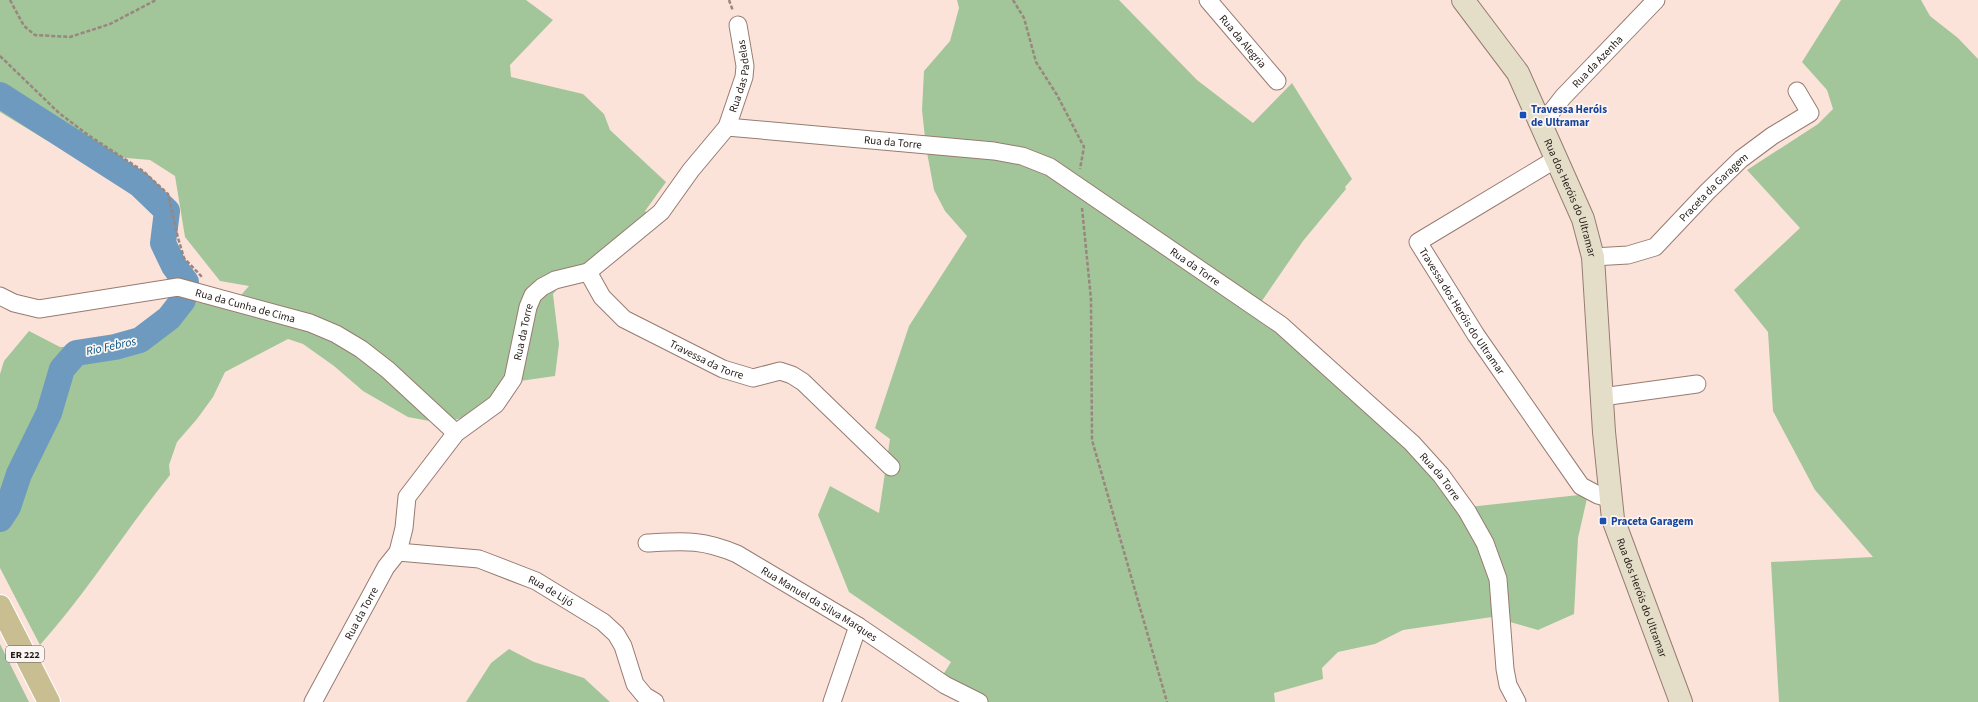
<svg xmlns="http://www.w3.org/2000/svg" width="1978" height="702" viewBox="0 0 1978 702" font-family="'Source Sans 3',sans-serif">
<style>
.green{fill:#a2c39b}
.forest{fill:#a2c699}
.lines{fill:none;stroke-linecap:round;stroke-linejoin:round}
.river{stroke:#6d9abe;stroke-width:26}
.street-casing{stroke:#977b71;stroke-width:19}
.secondary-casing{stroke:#977b71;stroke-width:24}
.primary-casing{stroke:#fff;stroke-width:24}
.path{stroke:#98867f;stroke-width:2.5;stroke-dasharray:4 2;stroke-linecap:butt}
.street{stroke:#fff;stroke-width:17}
.secondary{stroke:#e4dec9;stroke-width:22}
.primary{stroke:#c9be92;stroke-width:22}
.transit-dot{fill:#1a4fb4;stroke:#fbf5f3;stroke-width:1.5}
.labels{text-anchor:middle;stroke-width:3.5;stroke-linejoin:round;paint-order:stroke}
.shield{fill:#fbf5f3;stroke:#645c58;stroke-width:1}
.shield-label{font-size:10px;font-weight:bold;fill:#241a16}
.street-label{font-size:11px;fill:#241a16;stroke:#fbf5f3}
.transit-label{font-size:11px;font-weight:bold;fill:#164399;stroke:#fbf5f3;text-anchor:start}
.water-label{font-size:12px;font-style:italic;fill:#055382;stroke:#fbf5f3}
</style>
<rect width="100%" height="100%" fill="#fce3da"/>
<path class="green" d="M0,644L29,702H0Z"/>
<path class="forest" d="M0,0H526L553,20L510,65L511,77L583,94L604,114L610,130L666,182L645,211L649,215L611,248L576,268L553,294L559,344L555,376L520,381L471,416L440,423L408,417L363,391L334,366L303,344L288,339L225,372L213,397L197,419L177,442L169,465L170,475C125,531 88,591 40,645L0,568V374L4,361L29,331L60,347L90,346L122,342L158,327L182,302L234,303L249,286L220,281L185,237L175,176L150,160L115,157L79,151L46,140L0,112Z
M957,0H1119L1197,80L1253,123L1292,83L1352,179L1345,187L1346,189L1303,241L1257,308L1369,404L1460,508L1588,494L1578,538L1574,614L1538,630L1492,617L1403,630L1375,644L1338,652L1322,668L1323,679L1274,693L1275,702H986L941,678L951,662L849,592L818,515L830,486L879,513L890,439L875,428L909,326L967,236L945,211L934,190L926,147L922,110L924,71L950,41L959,8Z
M1841,0H1921L1930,16L1958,38L1978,59V702H1779L1771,562L1873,557L1815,490L1773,411L1768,332L1734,290L1800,228L1747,170L1818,124L1833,109L1827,90L1802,62Z
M509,649L534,662L584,678L610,702H466L491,663Z"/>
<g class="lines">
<path class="river" d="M0,95L139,184L167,211L163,243L174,266L186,282L183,300L169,318L140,340L115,347L76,353L62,369L49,413L19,474L8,507L0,519"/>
<defs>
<g id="street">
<path id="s1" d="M1208,0L1277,81"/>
<path id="s2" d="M1541,125L1563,97L1656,0"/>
<path id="s3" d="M727,127L744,77L745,66L738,25"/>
<path id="s4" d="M1556,159L1418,242L1476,335L1581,486L1598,495L1609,498"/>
<path id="s5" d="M1593,257L1628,255L1655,247L1707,192L1741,159L1772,136L1810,113L1797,91"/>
<path id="s6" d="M588,272L602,297L624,319L723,369L753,378L780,371L792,375L803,382L891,467"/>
<path id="s7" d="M0,296L14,303L39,309L178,287L310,323L336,334L361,349L388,370L456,433"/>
<path d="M1602,397L1697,384"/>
<path id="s8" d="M647,543C684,541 702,539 737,554L858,626L945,685L979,702"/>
<path id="s9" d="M398,552L479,559L536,581L603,622L616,634L623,646L635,684L645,696L655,702"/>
<path id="s10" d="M313,702L386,567L398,552L404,528L407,497L456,433L496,404L513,379L528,307L533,295L542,287L555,280L588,272L661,212L691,170L727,127L994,151L1022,156L1050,167L1281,325L1412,443L1441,475L1467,511L1485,543L1498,579L1505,669L1508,685L1517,702"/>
<path d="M832,702L858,626"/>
</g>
<g id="secondary">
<path id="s11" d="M1463,0L1518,73L1583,219L1593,257L1604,432L1613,519L1681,702"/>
</g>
<path id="primary" d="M0,606L49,702"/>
</defs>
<use href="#street" class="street-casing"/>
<use href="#secondary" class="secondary-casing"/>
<use href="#primary" class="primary-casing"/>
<path class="path" d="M10,0L24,26L35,35L70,37L110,24L156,0
M729,0L733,11
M1013,0L1024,18L1036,62L1057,95L1084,147L1080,169
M0,56L59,113L88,135L143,171L168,194L178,238L184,258L203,278
M1082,208L1091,299L1092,440L1167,702"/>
<use href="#street" class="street"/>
<use href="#secondary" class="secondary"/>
<use href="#primary" class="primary"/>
</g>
<g class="transit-dot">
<rect x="1519" y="111" width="8" height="8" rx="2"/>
<rect x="1599" y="517" width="8" height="8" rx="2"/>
</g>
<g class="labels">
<rect class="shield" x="6" y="646" width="38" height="16" rx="3"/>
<g class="shield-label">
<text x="25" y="658">ER 222</text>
</g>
<g class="street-label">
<text dy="4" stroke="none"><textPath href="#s1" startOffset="54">Rua da Alegria</textPath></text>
<text dy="4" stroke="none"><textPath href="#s2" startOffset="85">Rua da Azenha</textPath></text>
<text dy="4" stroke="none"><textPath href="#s3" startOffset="53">Rua das Padelas</textPath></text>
<text dy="4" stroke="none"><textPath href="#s10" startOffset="905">Rua da Torre</textPath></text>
<text dy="4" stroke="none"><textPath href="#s5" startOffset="147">Praceta da Garagem</textPath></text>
<text dy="4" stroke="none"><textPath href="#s11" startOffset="227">Rua dos Heróis do Ultramar</textPath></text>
<text dy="4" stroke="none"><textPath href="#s10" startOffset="1241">Rua da Torre</textPath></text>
<text dy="4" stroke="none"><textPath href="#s7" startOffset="252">Rua da Cunha de Cima</textPath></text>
<text dy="4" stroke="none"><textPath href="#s4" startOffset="243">Travessa dos Heróis do Ultramar</textPath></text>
<text dy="4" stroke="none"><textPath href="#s10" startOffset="437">Rua da Torre</textPath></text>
<text dy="4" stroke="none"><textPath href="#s6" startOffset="152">Travessa da Torre</textPath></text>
<text dy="4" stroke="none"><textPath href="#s10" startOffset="1565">Rua da Torre</textPath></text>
<text dy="4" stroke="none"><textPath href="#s9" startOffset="160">Rua de Lijó</textPath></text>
<text dy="4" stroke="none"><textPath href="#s11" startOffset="637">Rua dos Heróis do Ultramar</textPath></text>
<text dy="4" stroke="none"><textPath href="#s8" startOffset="188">Rua Manuel da Silva Marques</textPath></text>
<text dy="4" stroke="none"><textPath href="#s10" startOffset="101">Rua da Torre</textPath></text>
</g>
<g class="transit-label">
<text x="1531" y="113">Travessa Heróis<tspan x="1531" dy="13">de Ultramar</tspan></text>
<text x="1611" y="525">Praceta Garagem</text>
</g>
<g class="water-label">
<text transform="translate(111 346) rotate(-12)" y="4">Rio Febros</text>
</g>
</g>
</svg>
